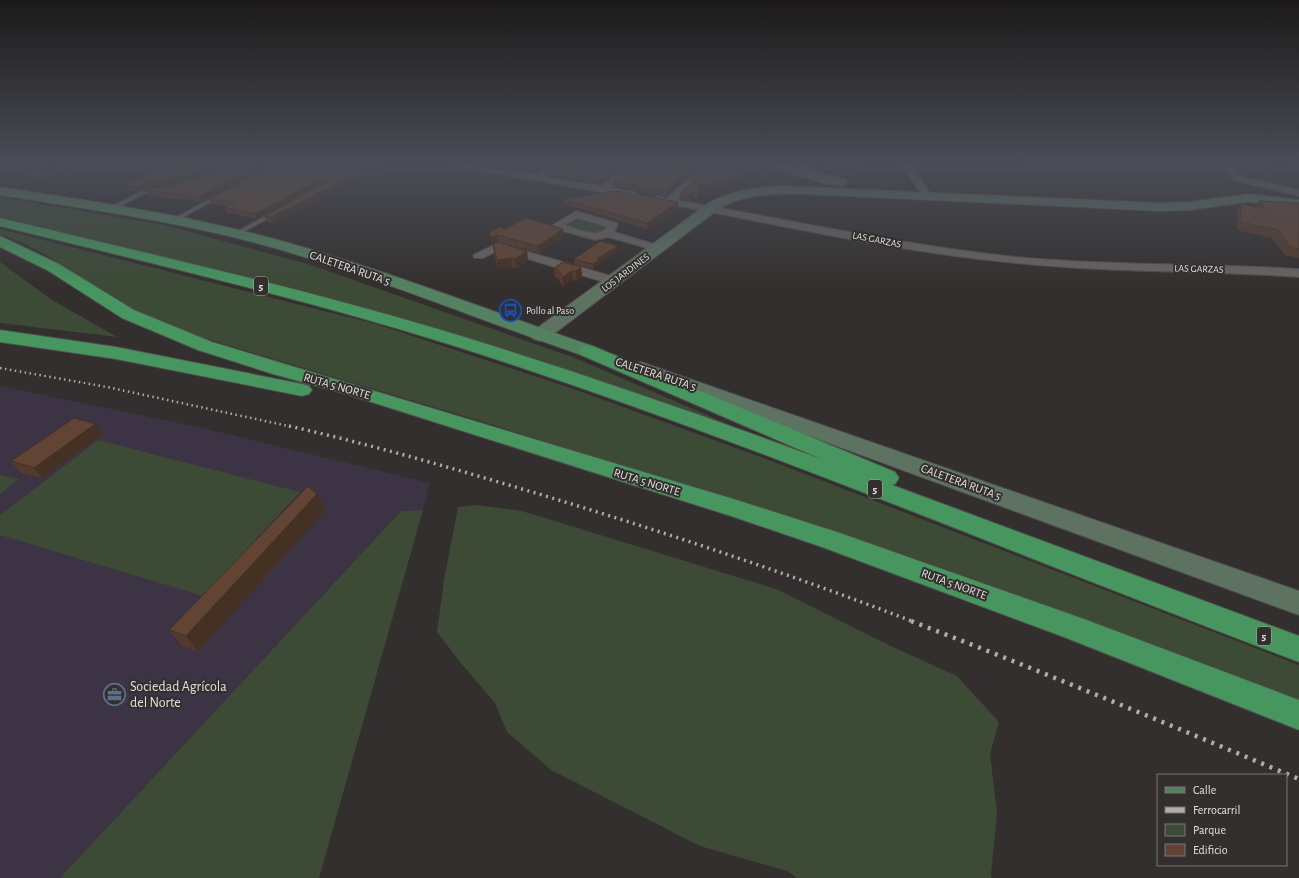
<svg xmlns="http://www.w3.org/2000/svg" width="1299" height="878" viewBox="0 0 1299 878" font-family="'Alegreya Sans',sans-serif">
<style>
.commercial{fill:#3c3444}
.green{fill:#3c4a36}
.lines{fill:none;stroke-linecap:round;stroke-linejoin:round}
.lane-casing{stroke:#4f4c4a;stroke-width:2}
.street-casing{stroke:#4f4c4a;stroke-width:2}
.secondary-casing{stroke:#4f4c4a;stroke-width:2}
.primary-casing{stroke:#4f4c4a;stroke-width:2}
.highway-casing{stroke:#4f4c4a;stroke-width:2}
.lane{fill:#676361;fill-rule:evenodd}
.street{fill:#676361;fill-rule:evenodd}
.secondary{fill:#5d7260;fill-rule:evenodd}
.primary{fill:#548160;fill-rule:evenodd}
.highway{fill:#47955f;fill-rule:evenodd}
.rail-far2{stroke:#b0aead;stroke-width:2.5;stroke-dasharray:1.5 3.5;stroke-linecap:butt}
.rail-far1{stroke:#b0aead;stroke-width:3.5;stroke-dasharray:2 4.5;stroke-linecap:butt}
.rail{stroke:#b0aead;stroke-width:4.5;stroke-dasharray:3 6;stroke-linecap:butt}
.wall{fill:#543a2d}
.shaded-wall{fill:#453024}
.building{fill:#624434;stroke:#453024}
.labels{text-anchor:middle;stroke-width:4;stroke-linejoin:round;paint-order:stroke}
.far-street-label{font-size:10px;fill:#e2e0df;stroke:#332f2e}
.far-poi-label{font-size:10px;fill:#e2e0df;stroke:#332f2e;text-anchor:start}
.shield{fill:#332f2e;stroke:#aeabaa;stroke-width:1}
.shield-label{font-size:11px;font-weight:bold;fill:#e2e0df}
.street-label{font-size:12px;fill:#e2e0df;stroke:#332f2e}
.near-poi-label{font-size:14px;fill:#e2e0df;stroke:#332f2e;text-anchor:start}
</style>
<rect width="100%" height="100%" fill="#332f2e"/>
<path class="commercial" d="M0,386L198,427L430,483L423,510L401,511L60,878H0Z"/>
<path class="green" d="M0,197L164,225L308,264L575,358L758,437L182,262L0,217Z
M573,218H579L606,226V228C589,239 583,232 564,227V224Z
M0,229L376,324L571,388L769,460L1299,665V702L1048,606L888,549L500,427L187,333L119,303L51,258L25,244L0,234Z
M0,262L52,300L117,337L0,323Z
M98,440L300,492L203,596L0,535V515Z
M0,475L19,479L0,494Z
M476,505L522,511L776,589L895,648L957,676L999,722L990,754L997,813L991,875L992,878H797L787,871L700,846L551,770L507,732L495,703L460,662L437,632L444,580L458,507Z
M423,510L319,878H60L401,511Z"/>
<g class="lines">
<defs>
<path id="lane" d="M156,188L158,189V190L144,194L112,210L107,209L140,192Z
M216,196L220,197L176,221L171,220Z
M273,212L278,213L238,235L233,234Z"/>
<path id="street" d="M455,164H476L536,175L552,164H562L546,177L601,186L629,164H635L637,166L635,168L611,188L635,192L640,195L635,198L459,167Z
M902,164H911L931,195L929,197H923Z
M1223,164H1232L1239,176L1299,190V196L1233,180Z
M1293,164H1299V167L1294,166Z
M694,175L699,178L677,200C790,220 902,245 1016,257C1110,266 1205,263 1299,269V277C1205,270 1110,273 1016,263C895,252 776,224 657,202L652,199L657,196L667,198L691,176Z
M576,211L617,223L618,225L614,232L661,246L663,248L657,251L608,237L595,240L552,228L551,226ZM577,218L607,227C597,239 578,229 565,225Z
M498,243L618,278L620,281L618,284H610L499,250L483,258H475L473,256L475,254Z"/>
<path id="secondary" d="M775,164H791L796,166V164H808L809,167L819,173L845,179L847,182L845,185C830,188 791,173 777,167Z
M782,186L1160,203L1189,202L1248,194L1299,200V208L1248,202L1189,210L1160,211L805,194C775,194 747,193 720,208L547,339L540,341L533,339L531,335L533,331L710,202C733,190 756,187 782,186Z
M641,362L1299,591V615L634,372L631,368L634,364Z"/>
<path id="primary" d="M0,187C91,201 182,214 271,238C381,268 487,310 595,347L597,351L595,355L588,357L581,355C474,318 369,274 260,244C175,221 87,209 0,195Z"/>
<path id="highway" d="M0,218C146,253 293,286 438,329C567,368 694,412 821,459L581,355L579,351L581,347L588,345L595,347L895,472L899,478L895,484L892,485L1299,636V662C1211,629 1123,594 1036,560C854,488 672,417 486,356C327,304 163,266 0,226Z
M0,236L59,264L134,310L212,342L740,501L840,533L1084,619L1299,700V730L1064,637L822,547L731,516L346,394L273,374L198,350L122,318L47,270L0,247Z
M0,330L116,347L302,384L309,386L312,390L309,394L302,396L116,359L0,342Z"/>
</defs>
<use href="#lane" class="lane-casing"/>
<use href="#street" class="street-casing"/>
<use href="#secondary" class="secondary-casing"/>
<use href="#primary" class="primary-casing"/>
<use href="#highway" class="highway-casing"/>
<use href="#lane" class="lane"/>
<use href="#street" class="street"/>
<use href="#secondary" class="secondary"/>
<use href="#primary" class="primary"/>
<use href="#highway" class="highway"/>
<path class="rail-far2" d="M0,368L107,387L293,427"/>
<path class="rail-far1" d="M289,426C364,443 438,464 512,486C647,526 782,571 914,622"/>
<path class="rail" d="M911,621C1041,671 1170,725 1299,779"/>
</g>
<path class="wall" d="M0,164H77L44,178L0,171Z
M169,164H220L215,170L199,178L153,187L136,192L127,190L125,185Z
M222,164H271L201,202L148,195L145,190L199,179L218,169Z
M494,164H549L539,171L507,165L504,166Z
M558,164H626L600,184L551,175V170Z
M636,164H756L755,167L726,187L698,190V198H692L689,201L680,199V194L699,176L695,174L690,175L667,196L614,187L613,182Z
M822,164H858L859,173L837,176Z
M385,165L274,223L266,221L264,216L325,183H324L257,219L226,212L224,207L227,206L211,204L209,199Z
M564,199L678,202V208L647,229L564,204Z
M1259,201L1299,203V258L1285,255L1272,238L1237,230V212L1241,204L1255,207Z
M505,229L564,236L539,253L498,242L492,244L489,233Z
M493,245L528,260L516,268L512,267L498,269L494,254Z
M618,251L599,263V265L593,269L574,264V259Z
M581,267L582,277L577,281L573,280L563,287L558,278H555L554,268Z
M103,434L42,478L20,472L11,461Z
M317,494L325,511L198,651L182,646L169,630Z"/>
<path class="shaded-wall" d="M55,164H77L44,178L40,170Z
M214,164H220L215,170L199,178L153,187L136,192L133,187Z
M261,164H271L201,202L199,197Z
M376,164H385V165L274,223L272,217Z
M542,164H549L539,171V166Z
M620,164H626L600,184L599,180Z
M753,164H756L755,167L726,187L698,190V185Z
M861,167L859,173L837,176L838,169Z
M695,169V174L690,175L667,196V191L690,170Z
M323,178L324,183L257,219L255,214Z
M692,193V198L689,201V196Z
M678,202V208L647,229V223Z
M563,229L564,236L539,253L538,246Z
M497,235L498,242L492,244L491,237Z
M618,246V251L599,263V265L593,269V264L597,259Z
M527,251L528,260L516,268L515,259Z
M511,258L512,267L498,269L497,260Z
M581,267L582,277L577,281L576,271Z
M572,271L573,280L563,287V277Z
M95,424L103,434L42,478L34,468Z
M317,494L325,511L198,651L186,636Z"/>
<path class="building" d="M0,164H55L40,170Z
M169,164H214L197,173L150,182L133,187L125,185Z
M222,164H261L199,197L145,190L199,179L218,169Z
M274,164H376L272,217L264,216L328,181L329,179L323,178L255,214L224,207L235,202L209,199Z
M529,164H542L539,166Z
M558,164H620L599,180L551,170Z
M636,164H753L726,182L698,185V193H692L689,196L680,194L700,174V172L695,169L690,170L667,191L613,182Z
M832,164H858L861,167L838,169Z
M615,191L678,202L647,223L564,199Z
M1259,201L1299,203V249L1290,247L1278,230L1241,222V204L1265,209Z
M526,218L563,229L538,246L497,235L491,237L489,233L499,227L505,229Z
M600,241L618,246L597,259L599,260L593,264L574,259Z
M498,242L527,251L515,259L511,258L497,260L493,245Z
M563,262L581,267L576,271H572L563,277L557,269L554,268Z
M74,418L95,424L34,468L11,461Z
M308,486L317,494L186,636L169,630Z"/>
<linearGradient id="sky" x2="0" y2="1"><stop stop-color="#1c1a19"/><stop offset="0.57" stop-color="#4a4d57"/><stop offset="1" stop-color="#4a4d57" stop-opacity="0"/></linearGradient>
<rect width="1299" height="287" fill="url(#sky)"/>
<defs>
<symbol id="bus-ring" viewBox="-11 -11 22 22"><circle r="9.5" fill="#332f2e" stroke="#1a4fb4" stroke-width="1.5"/><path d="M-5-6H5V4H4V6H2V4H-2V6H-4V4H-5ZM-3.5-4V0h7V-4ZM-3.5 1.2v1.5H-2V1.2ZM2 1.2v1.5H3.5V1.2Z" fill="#1a4fb4"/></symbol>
<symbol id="office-ring" viewBox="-11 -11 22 22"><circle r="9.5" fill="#332f2e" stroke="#5c6f8a" stroke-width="1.5"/><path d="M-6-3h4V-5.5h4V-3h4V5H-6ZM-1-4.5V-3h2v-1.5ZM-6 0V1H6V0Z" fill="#5c6f8a"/></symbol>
</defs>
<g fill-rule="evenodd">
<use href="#bus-ring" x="498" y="298" width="25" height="25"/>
<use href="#office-ring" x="102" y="682" width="25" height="25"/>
</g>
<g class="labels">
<g class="far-street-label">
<text transform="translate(877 239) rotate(11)" y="4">LAS GARZAS</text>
<text transform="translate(1199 268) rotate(2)" y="4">LAS GARZAS</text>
<text transform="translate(625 272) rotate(-37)" y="4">LOS JARDINES</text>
</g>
<g class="far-poi-label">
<text x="526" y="314">Pollo al Paso</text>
</g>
<g class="shield">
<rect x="254" y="277" width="14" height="18" rx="3"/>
<rect x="868" y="480" width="14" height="18" rx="3"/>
<rect x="1257" y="627" width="14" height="18" rx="3"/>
</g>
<g class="shield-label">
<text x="261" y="290">5</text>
<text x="875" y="493">5</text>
<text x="1264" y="640">5</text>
</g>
<g class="street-label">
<text transform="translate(350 268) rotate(19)" y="4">CALETERA RUTA 5</text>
<text transform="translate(656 374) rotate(18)" y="4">CALETERA RUTA 5</text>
<text transform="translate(337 386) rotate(16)" y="4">RUTA 5 NORTE</text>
<text transform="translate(647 482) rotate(17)" y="4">RUTA 5 NORTE</text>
<text transform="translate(961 482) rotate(20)" y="4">CALETERA RUTA 5</text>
<text transform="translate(954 584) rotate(20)" y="4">RUTA 5 NORTE</text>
</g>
<g class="near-poi-label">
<text x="130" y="691">Sociedad Agrícola<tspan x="130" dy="16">del Norte</tspan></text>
</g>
</g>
<rect x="1157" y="774" width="130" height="92" fill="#332f2e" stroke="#797675"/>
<rect x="1165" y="787" width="20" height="6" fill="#548160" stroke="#797675"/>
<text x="1193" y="794" font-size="12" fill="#e2e0df">Calle</text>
<rect x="1165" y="807" width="20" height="6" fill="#b0aead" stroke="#797675"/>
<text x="1193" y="814" font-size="12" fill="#e2e0df">Ferrocarril</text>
<rect x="1165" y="824" width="20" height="12" fill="#3c4a36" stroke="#797675"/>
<text x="1193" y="834" font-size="12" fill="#e2e0df">Parque</text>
<rect x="1165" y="844" width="20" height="12" fill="#624434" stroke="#797675"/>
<text x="1193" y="854" font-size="12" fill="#e2e0df">Edificio</text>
</svg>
